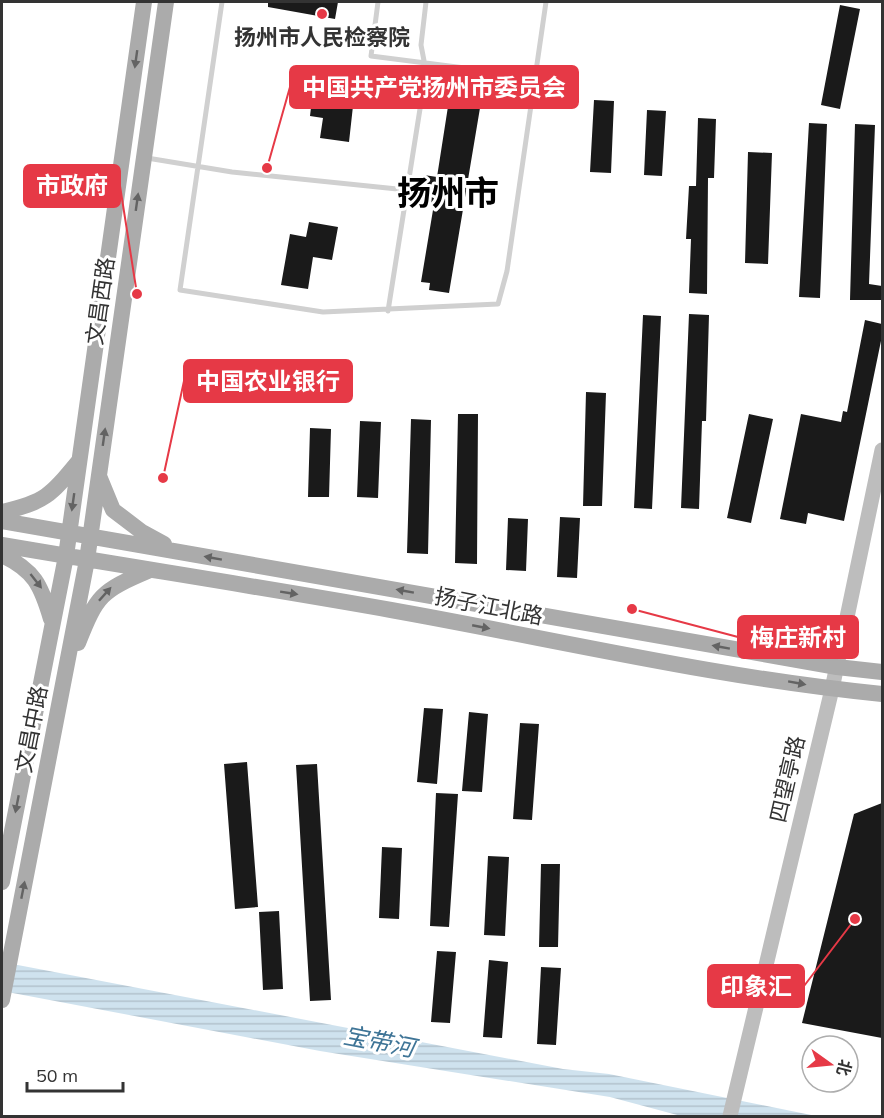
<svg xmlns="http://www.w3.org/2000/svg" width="884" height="1118" viewBox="0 0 884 1118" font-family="Mulish,'Noto Sans SC',sans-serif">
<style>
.water{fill:url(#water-rules)}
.building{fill:#1a1a1a}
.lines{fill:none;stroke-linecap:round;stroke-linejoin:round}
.lane{stroke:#d0d0d0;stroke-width:5}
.secondary{stroke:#bdbdbd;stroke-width:15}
.primary{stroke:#ababab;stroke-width:16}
.oneway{fill:#636363}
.poi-dot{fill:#e63946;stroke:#fff;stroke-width:2}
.labels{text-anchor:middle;stroke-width:6;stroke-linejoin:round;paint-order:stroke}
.poi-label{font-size:22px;font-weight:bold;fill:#333;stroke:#fff}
.street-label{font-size:22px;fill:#333;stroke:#fff}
.water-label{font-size:24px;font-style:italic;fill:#3f7597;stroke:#fff}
.town-label{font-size:34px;font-weight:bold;fill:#000;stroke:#fff}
.leader{fill:none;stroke:#e63946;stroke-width:2}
.callout-dot{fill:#e63946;stroke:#fff;stroke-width:2}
.callout{fill:#e63946;stroke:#e63946;stroke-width:2}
.callout-label{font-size:24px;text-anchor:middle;font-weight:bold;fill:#fff}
</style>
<defs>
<pattern id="water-rules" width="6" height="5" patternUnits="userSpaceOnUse" patternTransform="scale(1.5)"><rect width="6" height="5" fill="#cfe2ee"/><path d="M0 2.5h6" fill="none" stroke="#b2c2cd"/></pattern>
</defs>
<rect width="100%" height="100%" fill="#fff"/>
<path class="water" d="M2,962L563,1069L609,1074L816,1116H681L610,1097L320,1051L2,991Z"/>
<path class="building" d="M268,2H338L335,19L268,7Z
M840,5L860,9L840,109L821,105Z
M315,73L346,76L342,105L353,106L349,142L320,138L323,118L310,116Z
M460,98L481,102L449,293L429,290L430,283L421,282L434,204L420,202L424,175L437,177L449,100L459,101Z
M594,100L614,101L611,173L590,172Z
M647,110L666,111L662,176L644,175Z
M698,118L716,119L714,178H708L707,294L689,293L691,239H686L689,186H696Z
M809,123L827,124L820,298L799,297Z
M855,124L875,125L869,284L882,286V300H850Z
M748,152L772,153L768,264L745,263Z
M309,222L338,227L332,260L313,257L308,289L281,285L290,234L306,237Z
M689,314L709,315L706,421H702L699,509L681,508Z
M643,315L661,316L652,509L634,508Z
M865,320L882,324V336L844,521L808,513L806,524L780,519L801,414L841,422L843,411L847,412Z
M586,392L606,393L602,506H583Z
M458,414H478L477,564L455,563Z
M749,414L773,419L751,523L727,518Z
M411,419L431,420L428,554L407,553Z
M360,421L381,422L378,498L357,497Z
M310,428L331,429L329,497H308Z
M560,517L580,518L577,578L557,577Z
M508,518L528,519L526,571L506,570Z
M424,708L443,709L437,784L417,782Z
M469,712L488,714L482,792L462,791Z
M520,723L539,724L532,820L513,819Z
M247,762L258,907L235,909L224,764Z
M317,764L331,1000L310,1001L296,765Z
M436,793L458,794L449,927L430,926Z
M882,803V1038L802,1023L854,814Z
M382,847L402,848L399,919L379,918Z
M488,856L509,857L505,936L484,935Z
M541,864H560L558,947H539Z
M279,911L283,989L263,990L259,912Z
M437,951L456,952L450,1023L431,1022Z
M489,960L508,962L502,1038L483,1037Z
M541,967L561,968L556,1045L537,1044Z"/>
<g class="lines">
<path class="lane" d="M222,2L180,290L323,312L498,304L507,271L546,2
M378,2L371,56L535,77
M147,158L232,172L407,190
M388,311L426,71L421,45L426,2"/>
<path class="secondary" d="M730,1116L832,689L882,450"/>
<path class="primary" d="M99,476L113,510L142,532L164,544
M2,512C45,502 50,496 78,462
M2,521L837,667L882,672
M2,545C131,567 261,587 391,610C554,639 717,678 882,694
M2,555C34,570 41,585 51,619
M78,643C97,595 101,591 148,571
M2,882L66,556L144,2
M2,1000L87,560L166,2"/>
</g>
<defs><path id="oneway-solid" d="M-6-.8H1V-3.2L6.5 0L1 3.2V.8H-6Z" transform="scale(1.5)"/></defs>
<g class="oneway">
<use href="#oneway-solid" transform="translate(136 59) rotate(98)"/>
<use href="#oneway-solid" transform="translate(137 202) rotate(-82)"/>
<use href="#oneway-solid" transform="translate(104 437) rotate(-82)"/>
<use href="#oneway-solid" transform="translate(73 502) rotate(98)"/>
<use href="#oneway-solid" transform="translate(213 558) rotate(-170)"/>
<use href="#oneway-solid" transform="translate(36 581) rotate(52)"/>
<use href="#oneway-solid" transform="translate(405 591) rotate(-170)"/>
<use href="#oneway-solid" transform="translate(289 593) rotate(9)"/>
<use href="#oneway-solid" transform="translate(105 594) rotate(-48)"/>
<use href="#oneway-solid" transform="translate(481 627) rotate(11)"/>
<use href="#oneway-solid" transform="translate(721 647) rotate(-170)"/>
<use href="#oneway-solid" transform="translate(797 683) rotate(10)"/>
<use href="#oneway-solid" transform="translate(17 804) rotate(101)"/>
<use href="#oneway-solid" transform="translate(23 890) rotate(-79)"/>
</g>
<circle class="poi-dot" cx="322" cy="14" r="6"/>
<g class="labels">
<g class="poi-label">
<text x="322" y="45">扬州市人民检察院</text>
</g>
<g class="street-label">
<text transform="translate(100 301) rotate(-82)" y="8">文昌西路</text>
<text transform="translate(489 606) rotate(11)" y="8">扬子江北路</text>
<text transform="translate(31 729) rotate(-79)" y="8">文昌中路</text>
<text transform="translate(787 779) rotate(-77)" y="8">四望亭路</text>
</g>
<g class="water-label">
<text transform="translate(379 1042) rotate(11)" y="8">宝带河</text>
</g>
<g class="town-label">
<text x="448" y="205">扬州市</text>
</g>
</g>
<path class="leader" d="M267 168L290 87M137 294L120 186M163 478L184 381M632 609L738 637M855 919L804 986"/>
<g class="callout-dot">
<circle cx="267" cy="168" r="6"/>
<circle cx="137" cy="294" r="6"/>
<circle cx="163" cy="478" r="6"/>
<circle cx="632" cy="609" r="6"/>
<circle cx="855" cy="919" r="6"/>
</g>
<g class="callout">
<rect x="290" y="66" width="288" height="42" rx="6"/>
<rect x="24" y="165" width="96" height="42" rx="6"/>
<rect x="184" y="360" width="168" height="42" rx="6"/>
<rect x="738" y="616" width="120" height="42" rx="6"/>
<rect x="708" y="965" width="96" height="42" rx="6"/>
</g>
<g class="callout-label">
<text x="434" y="96">中国共产党扬州市委员会</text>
<text x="72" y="194">市政府</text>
<text x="268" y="390">中国农业银行</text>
<text x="798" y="646">梅庄新村</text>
<text x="756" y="995">印象汇</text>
</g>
<rect width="884" height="1118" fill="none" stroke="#333333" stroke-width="6"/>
<g transform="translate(830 1064) rotate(105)"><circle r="28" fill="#ffffff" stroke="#adadad" stroke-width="1.5"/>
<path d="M0-4.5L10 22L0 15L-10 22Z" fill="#e63946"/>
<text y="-9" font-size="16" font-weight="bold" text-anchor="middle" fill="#333333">北</text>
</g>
<path d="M27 1082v9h96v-9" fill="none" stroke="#333333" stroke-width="3"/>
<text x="36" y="1082" font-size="18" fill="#333333" stroke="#ffffff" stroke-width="4.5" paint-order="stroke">50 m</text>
</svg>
